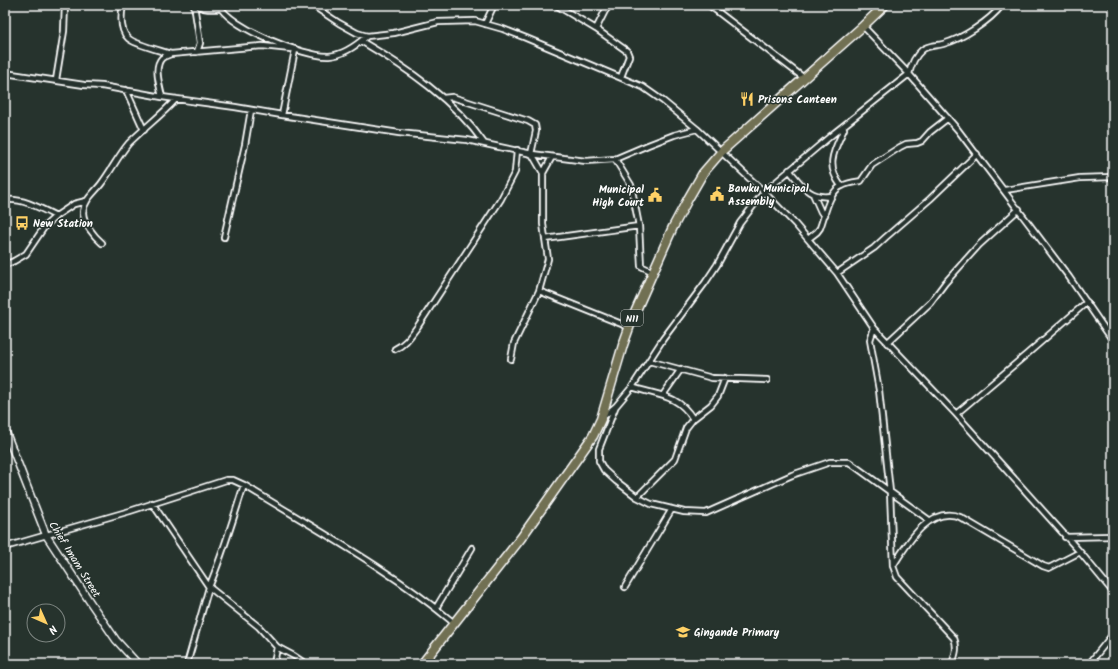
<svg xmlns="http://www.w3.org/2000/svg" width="1118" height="669" viewBox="0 0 1118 669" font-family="Kalam,sans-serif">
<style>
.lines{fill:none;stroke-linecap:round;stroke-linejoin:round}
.street-casing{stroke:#fff;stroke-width:8}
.secondary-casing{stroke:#fff;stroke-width:9}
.highway-casing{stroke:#fff;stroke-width:11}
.street{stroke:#26332d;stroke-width:4.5}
.secondary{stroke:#26332d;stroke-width:6}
.highway{stroke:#716f52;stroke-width:8}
.labels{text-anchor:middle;stroke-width:3;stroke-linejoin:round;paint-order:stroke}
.shield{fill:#26332d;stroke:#bec2c0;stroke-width:1}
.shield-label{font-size:10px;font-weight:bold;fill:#fff}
.poi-label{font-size:11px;font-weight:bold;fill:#fff;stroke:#26332d;text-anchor:start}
.street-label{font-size:11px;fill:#fff;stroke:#26332d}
</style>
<rect width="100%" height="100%" fill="#26332d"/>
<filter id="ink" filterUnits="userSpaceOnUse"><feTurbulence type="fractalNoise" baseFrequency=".025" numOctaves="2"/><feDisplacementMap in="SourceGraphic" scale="8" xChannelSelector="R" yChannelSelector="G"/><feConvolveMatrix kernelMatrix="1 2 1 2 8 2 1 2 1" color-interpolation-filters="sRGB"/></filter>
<g filter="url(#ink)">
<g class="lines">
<defs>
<path id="street" d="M123,5C121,15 120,30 128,38C133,44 162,51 171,54
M194,5L200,43L197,52
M195,5C204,9 211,10 220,8
M219,5C230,28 304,57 329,56C342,55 357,45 367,36
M312,5L339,23L357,33L367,36L394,33L438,22L475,21L503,29L526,38L643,87L663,101L697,129
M556,5L596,29L627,51L629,56L621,77
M709,5L804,78
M1002,5C990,21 962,39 943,44C936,46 928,45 922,50C915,56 911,65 909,74L833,134L764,192L795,224L837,273L874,328L956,414L1080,552L1113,592
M1112,5L1113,8
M485,24L494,5
M863,26L909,74L958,130L1069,277L1113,341
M596,29L605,11L610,5
M361,41C407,68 454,100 484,143
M5,73L84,85L102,86L162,97L235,107L282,115L399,133L467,140L532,154L586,161L615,159L648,145L674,135L697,129L764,192L740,223L717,265L705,283L663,339L632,387L616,406L603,417
M56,80L64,31L65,5
M126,90L144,130
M162,97C160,86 153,67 162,58C165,56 169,55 171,54L262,46L291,49
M443,98L452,97L462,100L528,121L535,125L536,131L531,154
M282,115L295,50
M532,154L543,173L552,157
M615,159L631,185L639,226L641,266L653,272
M789,170C802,185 809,199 831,196
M841,186C825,164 834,151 844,129L843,126
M1005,190L1080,178L1113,177
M813,194L821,212L825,215
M5,200C23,198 40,208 56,216
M224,237L245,145L251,110
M545,239L639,226
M808,239L817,232L820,228C825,215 829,191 842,186C847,183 855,182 861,181L872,165L900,147L906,144L917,143L922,141L930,132L948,118
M102,243C94,236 83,223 83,212C84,200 95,192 101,184C111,171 118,156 129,143C144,128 162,115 176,99
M5,265L14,261L26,254L45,226L56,216L74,204L86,201
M837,273L874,248L886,237L930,199L977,154
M539,291L629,327
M874,328L870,340L879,390L890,492L893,566
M887,343L930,303L945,283L979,245L1019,209
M395,349C406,344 411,335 418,326L501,199L515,172L517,150
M511,359L514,343L539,291L548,259L543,224V173
M649,361L712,378L767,380
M632,387C657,396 677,393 693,419
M663,395L681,369
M615,408L599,449V461L604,470L616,481L637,497L651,504L684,512L706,513L792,475L830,462H849L929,520
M956,414L1027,354L1087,302
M244,485C233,519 223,554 209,587L259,627L277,647L274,664
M637,497L675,459L686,428L693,419L711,405L718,396L725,378
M152,503L209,587L187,664
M1065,537L1113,536
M5,547L130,511L226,480H233L244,485C315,529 390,569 454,623
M625,587L672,509
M436,608L472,548
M277,647L294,656L306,664
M952,664C955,655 958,648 954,638L897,577L893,566C907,544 929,505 960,517L1043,566L1049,568L1080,552
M1089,664L1113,634"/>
<path id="secondary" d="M5,430L46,535L90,602L116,640L138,664"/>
<path id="highway" d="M422,664L521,538L593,436L601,419L623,345L633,317L673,227L688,199L703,173L722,151L863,26L885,5"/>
</defs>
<use href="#street" class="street-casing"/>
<use href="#secondary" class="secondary-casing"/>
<use href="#highway" class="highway-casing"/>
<use href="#street" class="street"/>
<use href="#secondary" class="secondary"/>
<use href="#highway" class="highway"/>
</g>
</g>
<defs>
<symbol id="restaurant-bare" viewBox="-9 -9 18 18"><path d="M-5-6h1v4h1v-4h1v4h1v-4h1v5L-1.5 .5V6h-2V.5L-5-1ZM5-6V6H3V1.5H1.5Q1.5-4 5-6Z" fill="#ffd166" stroke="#26332d" stroke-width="2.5" paint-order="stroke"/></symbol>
<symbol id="civic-bare" viewBox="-9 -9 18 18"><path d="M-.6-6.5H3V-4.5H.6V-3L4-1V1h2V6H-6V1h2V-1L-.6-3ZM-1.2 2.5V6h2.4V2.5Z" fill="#ffd166" stroke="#26332d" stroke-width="2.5" paint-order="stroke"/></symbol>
<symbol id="bus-bare" viewBox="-9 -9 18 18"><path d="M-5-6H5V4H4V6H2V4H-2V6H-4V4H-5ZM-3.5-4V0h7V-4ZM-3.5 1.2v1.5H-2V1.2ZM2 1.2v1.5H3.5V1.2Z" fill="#ffd166" stroke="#26332d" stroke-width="2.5" paint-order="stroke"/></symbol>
<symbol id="school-bare" viewBox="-9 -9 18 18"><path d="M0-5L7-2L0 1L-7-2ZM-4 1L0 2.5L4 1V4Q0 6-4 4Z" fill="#ffd166" stroke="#26332d" stroke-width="2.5" paint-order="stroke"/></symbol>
</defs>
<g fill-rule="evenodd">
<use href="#restaurant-bare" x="737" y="89" width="20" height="20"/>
<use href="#civic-bare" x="707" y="184" width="20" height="20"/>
<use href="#civic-bare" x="645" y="185" width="20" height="20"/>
<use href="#bus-bare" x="12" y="213" width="20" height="20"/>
<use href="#school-bare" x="673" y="622" width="20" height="20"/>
</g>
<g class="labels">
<rect class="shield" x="621" y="310" width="22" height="16" rx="3"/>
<g class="shield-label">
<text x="632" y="322">N11</text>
</g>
<g class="poi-label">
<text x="758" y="103">Prisons Canteen</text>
<text x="728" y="192">Bawku Municipal<tspan x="728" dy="13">Assembly</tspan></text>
<text x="644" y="193" text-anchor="end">Municipal<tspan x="644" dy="13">High Court</tspan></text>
<text x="33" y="227">New Station</text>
<text x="694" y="636">Gingande Primary</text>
</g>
<g class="street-label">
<text transform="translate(75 559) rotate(58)" y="4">Chief Imam Street</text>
</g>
</g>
<rect width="1118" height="669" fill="none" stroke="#26332d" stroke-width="20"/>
<rect x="10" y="10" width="1098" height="649" fill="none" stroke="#fff" stroke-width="1.5" filter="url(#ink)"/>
<g transform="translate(46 623) rotate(135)"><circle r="19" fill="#26332d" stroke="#7d8581"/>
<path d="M0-3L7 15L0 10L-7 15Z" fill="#ffd166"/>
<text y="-6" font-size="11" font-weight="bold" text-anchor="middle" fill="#ffffff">N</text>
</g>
</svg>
